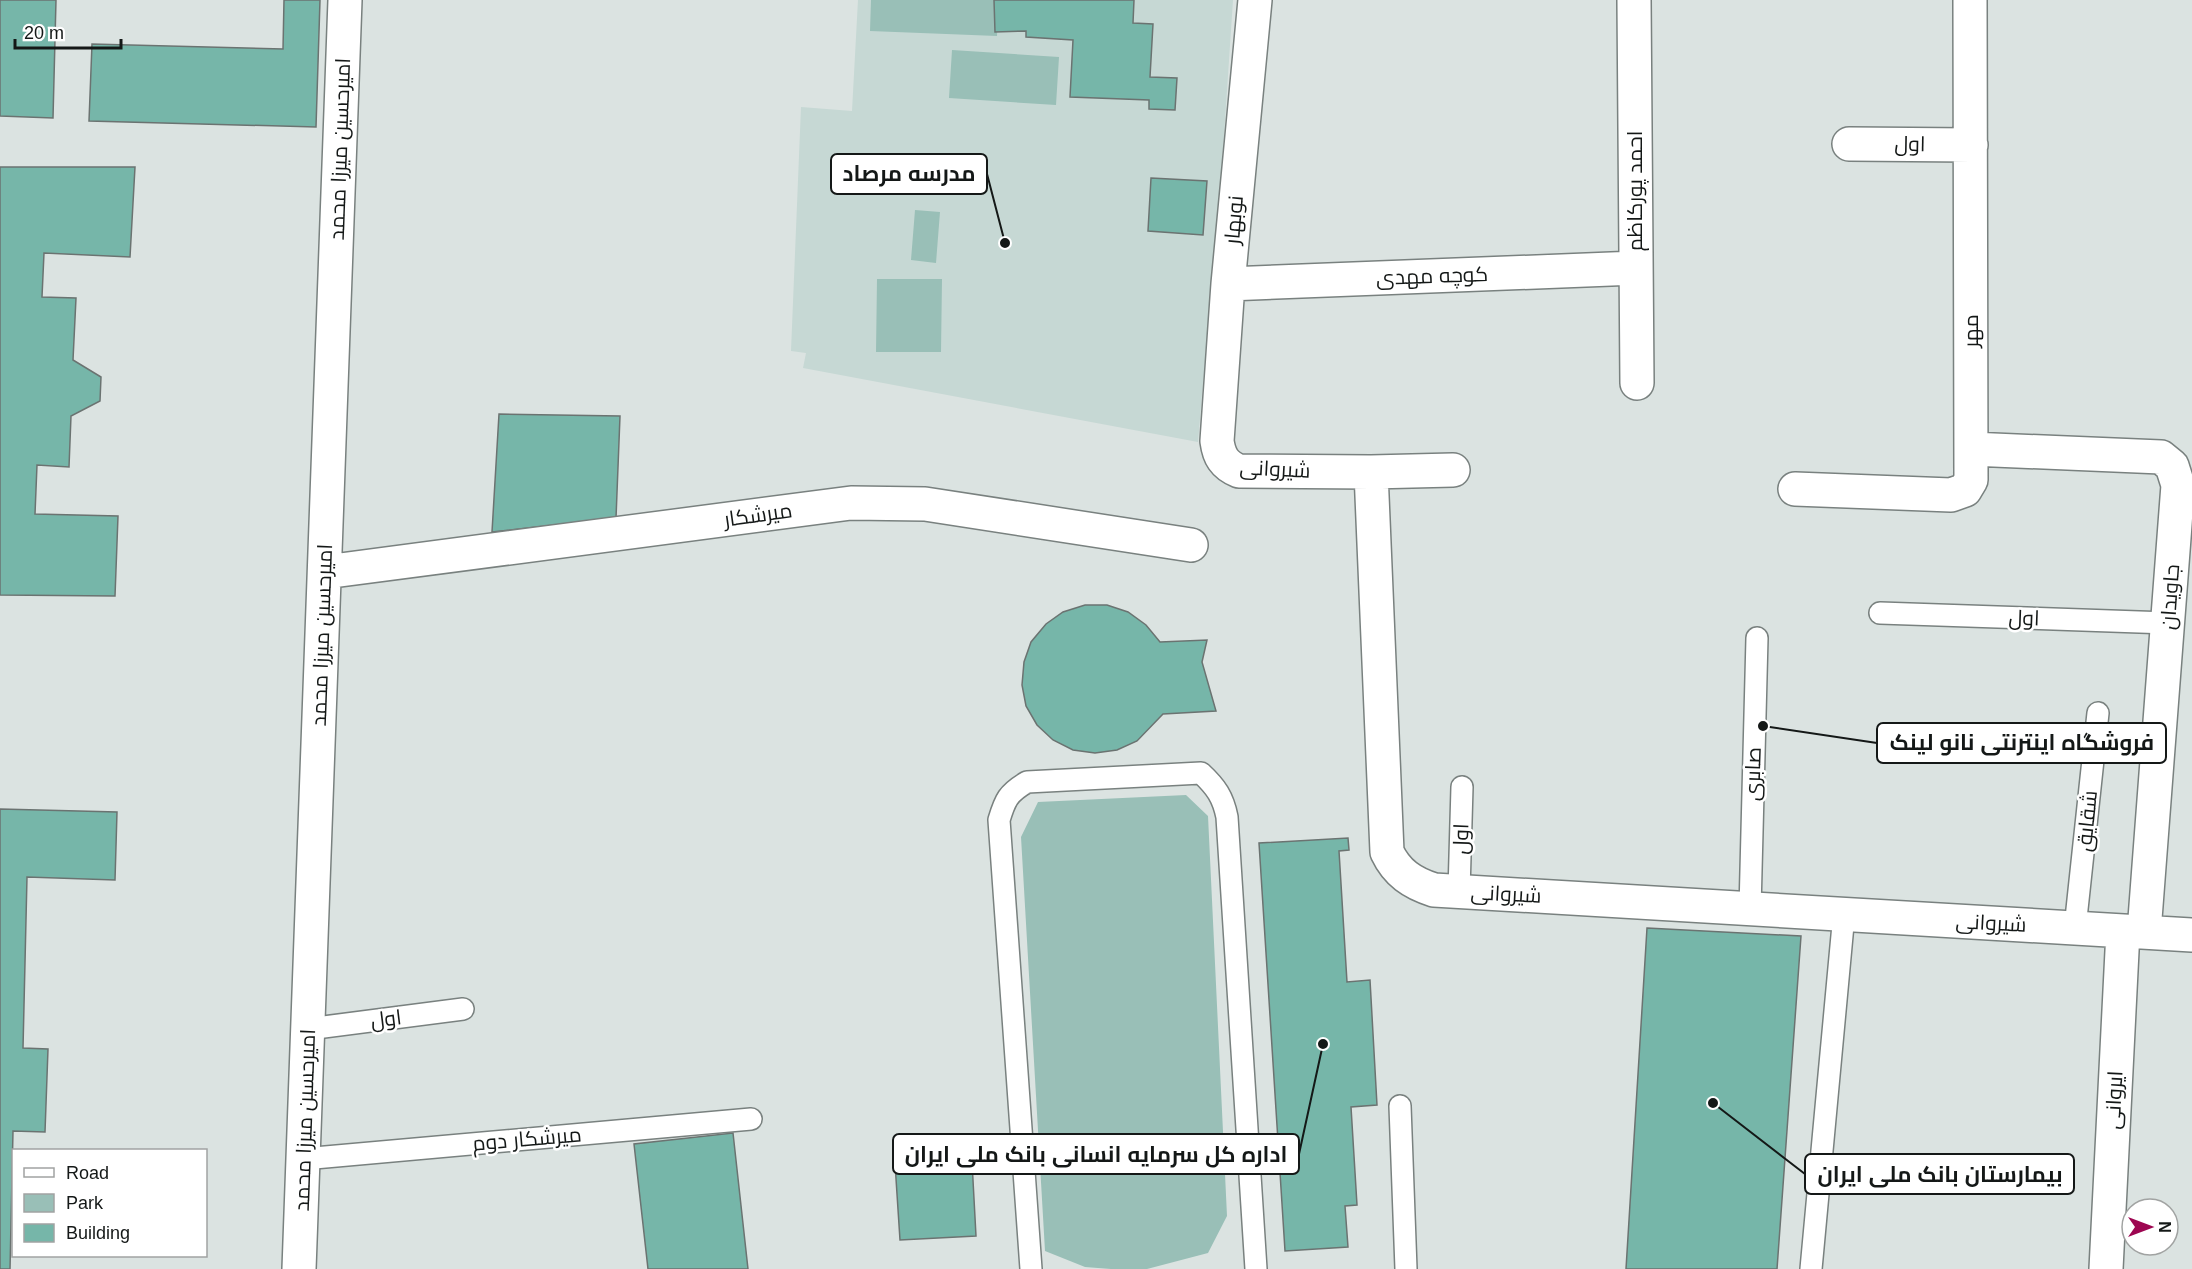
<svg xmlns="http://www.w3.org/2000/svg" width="2192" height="1269" viewBox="0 0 2192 1269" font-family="Arial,Cairo,sans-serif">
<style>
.built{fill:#c6d8d4}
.green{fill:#99bfb7}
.building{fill:#76b6a9;stroke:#6b7371;stroke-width:1.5}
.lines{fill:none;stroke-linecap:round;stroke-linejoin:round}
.service-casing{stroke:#79817f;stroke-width:24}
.minor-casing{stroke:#79817f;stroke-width:36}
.service{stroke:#fff;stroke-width:21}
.minor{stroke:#fff;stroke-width:33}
.labels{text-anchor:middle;stroke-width:5;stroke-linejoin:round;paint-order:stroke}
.street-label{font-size:21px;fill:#141817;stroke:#fff}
.leader{fill:none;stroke:#141817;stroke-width:2}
.callout-dot{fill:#141817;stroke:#fff;stroke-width:2}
.callout{fill:#fff;stroke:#141817;stroke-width:2}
.callout-label{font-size:22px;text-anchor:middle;font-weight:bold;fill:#141817}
</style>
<rect width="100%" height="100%" fill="#dbe3e1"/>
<path class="built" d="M858,0H1233L1224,136L1198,442L803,368L806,353L791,351L801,107L852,111Z"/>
<path class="green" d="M871,0H998L997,36L870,31Z
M952,50L1059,57L1056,105L949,98Z
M915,210L940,212L936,263L911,260Z
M877,279H942L941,352H876Z
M1186,795L1208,816L1227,1216L1208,1253L1147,1269H1111L1085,1267L1045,1251L1021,837L1038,802Z"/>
<path class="building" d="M0,0H56L53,118L0,116Z
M284,0H320L316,127L89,121L92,44L283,49Z
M994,0H1134L1133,23L1153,24L1150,77L1177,78L1175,110L1149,109V100L1070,97L1073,40L1026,37V31L995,32Z
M0,167H135L130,257L44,253L42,297L76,298L73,360L101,377L100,401L71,416L69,467L37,465L35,514L118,516L115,596L0,595Z
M1151,178L1207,181L1203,235L1148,231Z
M499,414L620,416L616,518L492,532Z
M1085,605H1107L1128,612L1146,625L1160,642L1207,640L1202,662L1216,711L1163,714L1137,741L1117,750L1095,753L1073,750L1053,740L1037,725L1026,706L1022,685L1024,662L1031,642L1046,624L1063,612Z
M0,809L117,812L115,880L27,877L23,1048L48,1049L45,1132L13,1131L10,1269H0Z
M1348,838L1349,850L1339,851L1347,982L1370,980L1377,1105L1351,1107L1357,1205L1345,1206L1348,1247L1285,1251L1259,843Z
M1647,928L1801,936L1777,1269H1626Z
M733,1133L748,1269H648L634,1144Z
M971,1143L976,1236L900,1240L894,1148Z"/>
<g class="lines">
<defs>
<path id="service" d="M1880,613L2168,623
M1459,891L1462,787
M1750,909L1757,638
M2075,928L2098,713
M308,1029L463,1009
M1400,1106L1406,1269
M303,1159L751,1119
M1031,1269L999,820C1005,800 1008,793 1027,782L1201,773C1216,787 1223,797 1227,817L1256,1269
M1811,1269L1844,914"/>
<path id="minor" d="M1255,0L1228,284L1217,441C1219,456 1224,465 1239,471L1371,472L1387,852C1397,873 1412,883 1434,890L2192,935
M1634,0L1637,383
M1849,144L1971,145
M1228,284L1636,268
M1971,449L2161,457L2172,466L2178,485L2144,932
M1371,472L1453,470
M1795,489L1951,495L1965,490L1971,480L1970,0
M325,572L851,503L925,504L1191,545
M299,1269L345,0
M2106,1269L2123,931"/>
</defs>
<use href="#service" class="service-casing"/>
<use href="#minor" class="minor-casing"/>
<use href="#service" class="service"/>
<use href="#minor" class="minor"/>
</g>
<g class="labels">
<g class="street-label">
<text transform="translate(1910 144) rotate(1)" y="7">اول</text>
<text transform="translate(340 149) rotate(-88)" y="7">امیرحسین میرزا محمد</text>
<text transform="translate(1635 191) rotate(-90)" y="7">احمد پورکاظم</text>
<text transform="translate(1234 220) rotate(-85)" y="7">نوبهار</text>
<text transform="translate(1432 276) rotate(-2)" y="7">کوچه مهدی</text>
<text transform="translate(1971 331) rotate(-90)" y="7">مهر</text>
<text transform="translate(1275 469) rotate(3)" y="7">شیروانی</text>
<text transform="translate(758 515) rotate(-8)" y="7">میرشکار</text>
<text transform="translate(2170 597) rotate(-86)" y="7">جاویدان</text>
<text transform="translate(2024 618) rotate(2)" y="7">اول</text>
<text transform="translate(322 635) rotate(-88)" y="7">امیرحسین میرزا محمد</text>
<text transform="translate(1753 774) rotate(-88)" y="7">صابری</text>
<text transform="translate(2087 821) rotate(-84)" y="7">شقایق</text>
<text transform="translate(1461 839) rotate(-88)" y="7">اول</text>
<text transform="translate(1506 894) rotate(3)" y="7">شیروانی</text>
<text transform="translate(1991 923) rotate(3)" y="7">شیروانی</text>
<text transform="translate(386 1019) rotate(-7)" y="7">اول</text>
<text transform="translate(2114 1100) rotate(-87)" y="7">ایروانی</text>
<text transform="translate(305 1120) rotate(-88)" y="7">امیرحسین میرزا محمد</text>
<text transform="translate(527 1139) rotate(-5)" y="7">میرشکار دوم</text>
</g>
</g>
<path class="leader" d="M1005 243L987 174M1763 726L1877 743M1323 1044L1299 1154M1713 1103L1805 1174"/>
<g class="callout-dot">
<circle cx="1005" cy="243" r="6"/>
<circle cx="1763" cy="726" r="6"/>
<circle cx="1323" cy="1044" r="6"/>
<circle cx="1713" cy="1103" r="6"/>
</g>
<g class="callout">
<rect x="831" y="154" width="156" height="40" rx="6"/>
<rect x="1877" y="723" width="289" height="40" rx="6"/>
<rect x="893" y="1134" width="406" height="40" rx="6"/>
<rect x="1805" y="1154" width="269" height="40" rx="6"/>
</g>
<g class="callout-label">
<text x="909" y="181">مدرسه مرصاد</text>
<text x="2022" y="750">فروشگاه اینترنتی نانو لینک</text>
<text x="1096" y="1162">اداره کل سرمایه انسانی بانک ملی ایران</text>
<text x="1940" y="1182">بیمارستان بانک ملی ایران</text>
</g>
<rect x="12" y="1149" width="195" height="108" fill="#ffffff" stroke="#a1a3a2" stroke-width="1.5"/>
<rect x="24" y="1168" width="30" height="9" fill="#ffffff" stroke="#a1a3a2" stroke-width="1.5"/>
<text x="66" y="1179" font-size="18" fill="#141817">Road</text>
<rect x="24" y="1194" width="30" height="18" fill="#99bfb7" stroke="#a1a3a2" stroke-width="1.5"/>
<text x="66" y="1209" font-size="18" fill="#141817">Park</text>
<rect x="24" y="1224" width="30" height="18" fill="#76b6a9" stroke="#a1a3a2" stroke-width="1.5"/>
<text x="66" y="1239" font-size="18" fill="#141817">Building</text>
<g transform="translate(2150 1227) rotate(90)"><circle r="28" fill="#ffffff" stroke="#a1a3a2" stroke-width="1.5"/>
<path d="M0-4.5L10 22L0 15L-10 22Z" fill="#9d0651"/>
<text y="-9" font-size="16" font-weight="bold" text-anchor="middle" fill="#141817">N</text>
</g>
<path d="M15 39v9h106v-9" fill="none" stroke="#141817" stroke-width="3"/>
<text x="24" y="39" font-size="18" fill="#141817" stroke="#ffffff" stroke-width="4.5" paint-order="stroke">20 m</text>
</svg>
